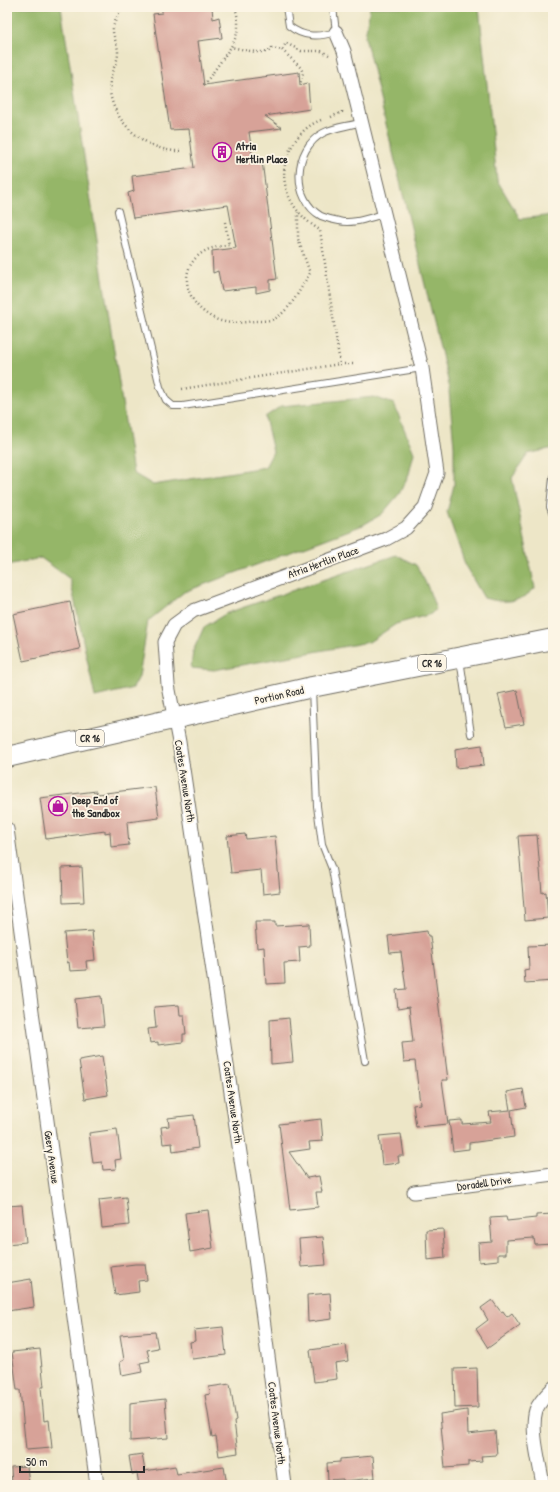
<svg xmlns="http://www.w3.org/2000/svg" width="560" height="1492" viewBox="0 0 560 1492" font-family="'Patrick Hand',sans-serif">
<style>
.forest{fill:#95b668;stroke:#60704a}
.building{fill:#d7a298}
.lines{fill:none;stroke-linecap:round;stroke-linejoin:round}
.lane-casing{stroke:#6f6c62;stroke-width:8}
.street-casing{stroke:#6f6c62;stroke-width:15}
.primary-casing{stroke:#6f6c62;stroke-width:22}
.path{stroke:#6f6c62;stroke-width:2.5;stroke-dasharray:1 3;stroke-linecap:butt}
.lane{stroke:#fff;stroke-width:6}
.street{stroke:#fff;stroke-width:13}
.primary{stroke:#fff;stroke-width:20}
.labels{text-anchor:middle;stroke-width:3.5;stroke-linejoin:round;paint-order:stroke}
.shield{fill:#fcf5e5;stroke:#6a6863;stroke-width:1}
.shield-label{font-size:10px;font-weight:bold;fill:#2b2b2b}
.poi-label{font-size:11px;font-weight:bold;fill:#2b2b2b;stroke:#fcf5e5;text-anchor:start}
.street-label{font-size:11px;fill:#2b2b2b;stroke:#fcf5e5}
</style>
<rect width="100%" height="100%" fill="#fcf5e5"/>
<filter id="ink" filterUnits="userSpaceOnUse"><feTurbulence type="fractalNoise" baseFrequency=".025" numOctaves="2"/><feDisplacementMap in="SourceGraphic" scale="8" xChannelSelector="R" yChannelSelector="G"/><feConvolveMatrix kernelMatrix="1 2 1 2 8 2 1 2 1" color-interpolation-filters="sRGB"/></filter>
<filter id="wash" filterUnits="userSpaceOnUse"><feTurbulence type="fractalNoise" baseFrequency=".012" numOctaves="4" result="noise"/><feDisplacementMap in="SourceGraphic" scale="16" xChannelSelector="R" yChannelSelector="G"/><feGaussianBlur stdDeviation="0.9" result="paint"/><feColorMatrix in="noise" values="0 0 0 0 0 0 0 0 0 0 0 0 0 0 0 0 0 1.4 0 .05"/><feComposite in="paint" operator="in"/></filter>
<g filter="url(#wash)">
<rect width="100%" height="100%" fill="#ede6c7"/>
<path class="forest" d="M7,7H61L133,473L153,485L265,467L273,452L265,417L281,406L374,397L394,404L414,453L409,474L399,494L382,514L363,525L184,592L148,621L139,677L133,688L95,697L70,579L41,558L7,565Z
M370,7H479L497,180L520,219L553,215V448L528,454L512,478L535,588C519,604 504,603 484,598L466,567L447,512L454,485V446L448,380L365,37Z
M396,555L416,565L427,585L436,609L431,614L396,624L369,642L214,670L191,668L193,651L204,627L227,613Z"/>
<g id="blocks">
<path class="building" d="M162,7H212L213,19L219,17L222,38L198,41L204,85L299,72L300,85L308,83L310,109L265,116L282,128L249,132L253,161H262L277,279L270,280V290L256,293V287L222,291L218,271L213,273L212,251L236,248L228,205L133,218L128,193L134,191L132,176L194,168L189,129L170,130L153,14L162,13Z
M70,602L80,649L23,661L13,614Z
M517,690L524,724L506,727L498,694Z
M482,745L484,765L456,768L455,749Z
M155,787L159,818L127,822L129,845L111,847L110,832L105,833V831L46,839L40,798L96,791L97,794Z
M245,834L246,839L275,836L280,892L263,894L261,870L231,873L227,836Z
M537,835L542,893L546,892L548,918L525,920L518,836Z
M82,867L84,902L63,903L62,868Z
M255,922H275V926L309,924L310,946L299,947L300,962L284,963L285,983L266,984L264,947L257,948Z
M92,931L95,960L86,961L87,970L70,971L69,962L67,963L64,933Z
M427,931L428,936H430L448,1080H442L448,1124L416,1127L413,1105L420,1104L415,1061L404,1062L402,1043L413,1042L409,1007L398,1009L396,990L406,989L401,952L390,953L388,936Z
M552,945L553,981L525,983L524,970L529,969L528,946Z
M101,996L104,1026L78,1028L75,999Z
M179,1005L180,1015H184L186,1034H183V1042L158,1045V1042L150,1043L148,1029L156,1028L154,1007Z
M289,1018L293,1062L271,1064L270,1020Z
M102,1056L108,1095L85,1099L79,1060Z
M523,1089L526,1107L511,1110L514,1137L469,1143V1149L453,1151L449,1121L462,1120V1124L491,1122L489,1112L510,1110L507,1092Z
M194,1115L198,1148L173,1152L172,1143L163,1144L161,1127L169,1126L168,1118Z
M321,1119L323,1141L309,1142L310,1149L289,1152L307,1178L319,1176L322,1192H316L318,1207L290,1210L279,1124Z
M117,1129L121,1159L115,1160L116,1169L103,1170L102,1162L93,1163L89,1133Z
M401,1134L404,1156H398L399,1163L382,1165L379,1136Z
M126,1197L129,1225L102,1228L99,1200Z
M22,1205L26,1242L7,1244V1206Z
M208,1210L213,1248L190,1252L185,1213Z
M553,1214V1244L535,1245L534,1238L506,1240V1254H498V1260L479,1262L478,1243L492,1242L490,1218L506,1217L507,1221L536,1218V1215Z
M443,1229L445,1258L427,1260L426,1230Z
M323,1237L326,1265L301,1267L299,1239Z
M135,1264H145L147,1280L138,1281L139,1292L115,1295L111,1267Z
M31,1279L34,1307L7,1311V1283Z
M330,1293L332,1319L308,1322L307,1295Z
M492,1300L501,1312L503,1311L507,1317L512,1313L520,1325L488,1348L476,1329L488,1320L481,1308Z
M223,1327L226,1355L192,1359L190,1342L195,1341L194,1330Z
M155,1332L158,1348L147,1350L150,1361L140,1363L142,1372L122,1376L120,1362L124,1360L120,1335Z
M346,1345L348,1361L335,1363L337,1379L314,1382L310,1350Z
M40,1349L44,1387H41L44,1421L49,1420L52,1448L26,1450L20,1390H17L12,1352Z
M477,1368L478,1407L455,1408L454,1369Z
M230,1384L236,1420L234,1421L238,1453L219,1456L216,1436L212,1437L205,1395L210,1394L209,1387Z
M165,1399L168,1438L130,1441V1403Z
M467,1410L468,1434L495,1431L497,1455L481,1456L482,1461L468,1462V1466L445,1468L440,1414Z
M142,1454L145,1471L175,1466L177,1474L224,1467L227,1485H139L137,1473L132,1474L129,1456Z
M373,1456L375,1478L343,1481V1479L328,1480L327,1463L340,1462V1459Z
M27,1466L29,1485H12L11,1467Z"/>
</g>
</g>
<g filter="url(#ink)">
<use href="#blocks" fill-opacity="0" stroke="#6f6c62" stroke-width="1"/>
<g class="lines">
<defs>
<path id="lane" d="M286,7L289,26C304,38 319,37 336,32L333,7
M362,122C350,126 334,127 323,133C293,149 291,199 321,216C326,218 333,220 339,221C352,225 371,217 384,214
M118,211L160,387L166,400L173,406H183L422,368
M553,477L550,507L553,515
M460,659L471,734
M312,689L317,806L322,844L332,869L337,897L365,1061"/>
<path id="street" d="M7,829L97,1485
M414,1192L553,1174
M285,1485L251,1227L179,742L168,685L165,642L174,625L193,611L386,539L406,528L425,507L437,473L422,368L344,51L336,32
M543,1485C540,1464 530,1430 536,1410C539,1402 547,1394 553,1388"/>
<path id="primary" d="M7,757L312,687L553,639"/>
</defs>
<use href="#lane" class="lane-casing"/>
<use href="#street" class="street-casing"/>
<use href="#primary" class="primary-casing"/>
<path class="path" d="M124,7C119,13 112,24 113,32C114,39 118,45 118,53C118,62 113,67 111,76C102,114 144,153 181,151
M235,7C240,23 239,33 231,47L255,52H268L272,48L282,50L286,43L301,51H321L329,55
M282,50L301,68L303,73L300,85
M204,85L231,47
M331,117L342,112V108
M321,120C310,124 301,132 295,141C272,175 288,211 320,230L340,364
M225,222L229,245C222,246 212,247 205,251C170,271 191,315 225,322C234,324 246,322 255,321C261,321 271,321 276,318C292,308 300,289 310,273L298,239V212
M182,389L340,364H356"/>
<use href="#lane" class="lane"/>
<use href="#street" class="street"/>
<use href="#primary" class="primary"/>
</g>
</g>
<defs>
<symbol id="building-ring" viewBox="-11 -11 22 22"><circle r="9.5" fill="#fcf5e5" stroke="#b5179e" stroke-width="1.5"/><path d="M-4-6H4V6H1V3H-1V6H-4ZM-2.5-4.3h1.7v1.8h-1.7ZM.8-4.3h1.7v1.8H.8ZM-2.5-1h1.7V.8h-1.7ZM.8-1h1.7V.8H.8Z" fill="#b5179e"/></symbol>
<symbol id="shop-ring" viewBox="-11 -11 22 22"><circle r="9.5" fill="#fcf5e5" stroke="#b5179e" stroke-width="1.5"/><path d="M-5-2.5h2.3a2.7 3.5 0 0 1 5.4 0H5L5.5 6h-11ZM-1.5-2.5h3a1.5 2.3 0 0 0-3 0Z" fill="#b5179e"/></symbol>
</defs>
<g fill-rule="evenodd">
<use href="#building-ring" x="211" y="141" width="22" height="22"/>
<use href="#shop-ring" x="47" y="795" width="22" height="22"/>
</g>
<g class="labels">
<g class="shield">
<rect x="418" y="655" width="28" height="16" rx="3"/>
<rect x="76" y="730" width="28" height="16" rx="3"/>
</g>
<g class="shield-label">
<text x="432" y="667">CR 16</text>
<text x="90" y="742">CR 16</text>
</g>
<g class="poi-label">
<text x="236" y="150">Atria<tspan x="236" dy="13">Hertlin Place</tspan></text>
<text x="72" y="804">Deep End of<tspan x="72" dy="13">the Sandbox</tspan></text>
</g>
<g class="street-label">
<text transform="translate(323 562) rotate(-20)" y="4">Atria Hertlin Place</text>
<text transform="translate(279 695) rotate(-13)" y="4">Portion Road</text>
<text transform="translate(185 781) rotate(81)" y="4">Coates Avenue North</text>
<text transform="translate(233 1102) rotate(82)" y="4">Coates Avenue North</text>
<text transform="translate(52 1157) rotate(82)" y="4">Geery Avenue</text>
<text transform="translate(484 1183) rotate(-8)" y="4">Doradell Drive</text>
<text transform="translate(277 1423) rotate(83)" y="4">Coates Avenue North</text>
</g>
</g>
<rect width="560" height="1492" fill="none" stroke="#fcf5e5" stroke-width="24"/>
<path d="M20 1466v6h124v-6" fill="none" stroke="#2b2b2b" stroke-width="2"/>
<text x="26" y="1466" font-size="12" fill="#2b2b2b" stroke="#fcf5e5" stroke-width="3" paint-order="stroke">50 m</text>
</svg>
